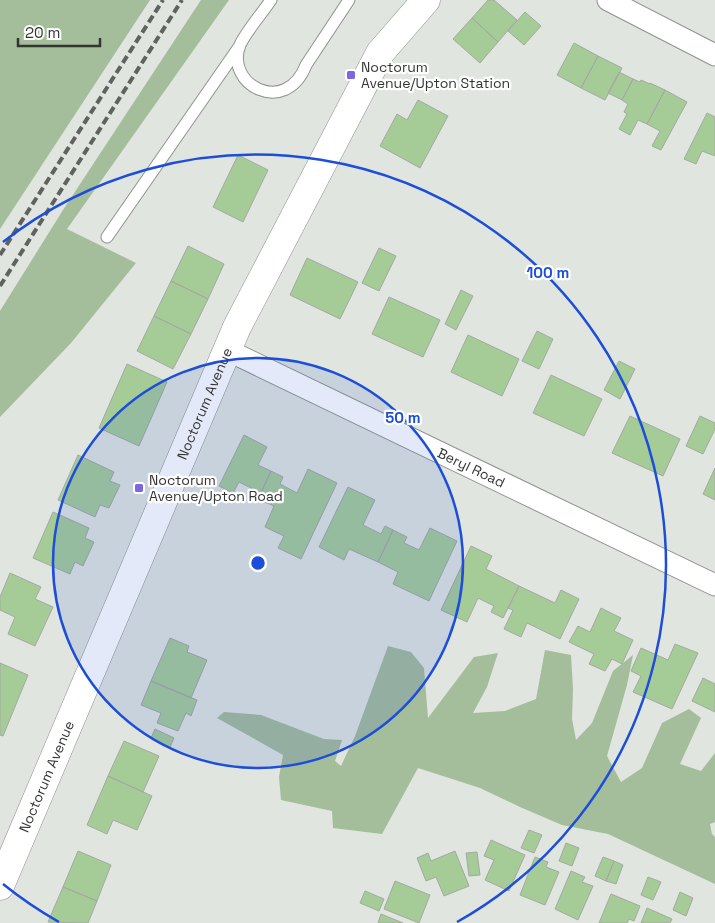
<svg xmlns="http://www.w3.org/2000/svg" width="715" height="923" viewBox="0 0 715 923" font-family="'Space Grotesk',sans-serif">
<style>
.green{fill:#a4bd9b}
.building{fill:#a5cc97;stroke:#a4a9a3}
.lines{fill:none;stroke-linecap:round;stroke-linejoin:round}
.service-casing{stroke:#8e938d;stroke-width:13}
.minor-casing{stroke:#8e938d;stroke-width:23}
.tertiary-casing{stroke:#8e938d;stroke-width:29}
.service{stroke:#fff;stroke-width:11}
.minor{stroke:#fff;stroke-width:21}
.tertiary{stroke:#fff;stroke-width:28}
.rail{stroke:#5f625f;stroke-width:4;stroke-dasharray:8 4;stroke-linecap:butt}
.ring{fill:none;stroke:#1d4ed8;stroke-width:2.5}
.poi-dot{fill:#7c67e2;stroke:#fff;stroke-width:2}
.labels{text-anchor:middle;stroke-width:4.5;stroke-linejoin:round;paint-order:stroke}
.poi-label{font-size:14px;fill:#333533;stroke:#fff;text-anchor:start}
.street-label{font-size:14px;fill:#333533;stroke:#fff}
.centre{fill:#1d4ed8;stroke:#fff;stroke-width:2.5}
.ring-label{font-size:15px;text-anchor:middle;font-weight:bold;fill:#1d4ed8;stroke:#fff;stroke-width:4.5;stroke-linejoin:round;paint-order:stroke}
</style>
<rect width="100%" height="100%" fill="#e0e5df"/>
<path class="green" d="M0,0H150L0,229Z
M201,0H229L67,229L136,263L71,343L0,417V311L63,210Z
M388,646L411,652L424,668L428,718L474,657L498,653L487,687L473,713L505,711L536,699L545,650L571,655L573,689L572,719L576,740L592,723L613,671L633,655L627,685L607,756L621,782L642,768L662,723L689,709L701,718L680,764L701,771L715,753V822L710,824L712,834L715,837V884L608,834L562,825L520,807L480,788L418,768L382,834L333,828L332,811L281,800L279,777L283,755L217,718L224,712L261,715L324,739L342,740L335,761L341,766L355,736Z"/>
<path class="building" d="M488,0H494L517,20L498,42L472,18Z
M525,12L541,26L524,45L508,31Z
M472,18L498,42L480,63L453,39Z
M574,43L598,56L581,88L557,75Z
M598,56L622,68L605,100L581,88Z
M619,72L633,79L622,100L608,93Z
M633,79L640,82L641,80L650,84V83L665,90L647,124L638,120L630,135L619,129L627,114L624,112L628,104L622,100Z
M665,90L687,102L661,150L652,146L660,131L647,124Z
M418,100L448,116L420,168L380,146L397,114L407,120Z
M707,113L715,117V156L702,151L696,164L684,159Z
M238,155L268,170L243,222L213,207Z
M188,246L224,264L208,299L171,281Z
M379,248L396,256L379,291L362,283Z
M307,258L358,282L340,319L290,295Z
M171,281L208,299L191,334L154,316Z
M461,290L473,296L456,330L445,324Z
M389,297L440,320L423,357L372,334Z
M154,316L191,334L173,369L137,351Z
M537,331L553,339L539,369L522,361Z
M468,335L519,359L502,396L451,372Z
M619,361L635,369L620,399L604,390Z
M127,364L167,382L139,446L99,428Z
M551,375L602,399L584,436L533,413Z
M630,416L680,439L663,476L612,453Z
M700,416L715,423V429L703,454L686,446Z
M244,435L267,447L258,465L271,471L261,493L239,482L233,493L219,486Z
M78,455L114,472L110,481L120,485L109,508L100,505L95,517L58,500Z
M715,468V500L703,494Z
M308,469L337,483L301,559L278,548L284,536L265,527L274,506L258,499L271,471L283,477L280,484L297,493Z
M348,487L375,500L363,525L381,534L385,526L393,530L378,562L349,549L344,560L319,547Z
M53,512L89,528L85,538L94,542L83,566L75,562L70,574L33,558Z
M430,528L457,541L429,601L393,584L398,572L378,562L393,530L407,537L404,543L419,550Z
M471,546L492,556L486,569L519,586L503,618L491,612L494,606L478,598L467,622L441,610Z
M10,573L41,587L35,599L53,607L35,646L8,634L15,617L0,610V597Z
M519,586L555,603L561,590L579,599L560,639L527,623L521,637L504,629L513,610L508,608Z
M601,608L621,618L614,631L633,640L622,664L612,659L605,671L589,664L594,654L569,642L578,626L590,632Z
M170,638L189,646L187,652L207,660L191,698L151,681Z
M675,644L698,653L672,709L633,692L641,676L631,671L641,648L668,660Z
M0,663L28,675L3,736L0,735Z
M703,678L715,684V712L692,701Z
M151,681L197,700L191,716L186,713L178,731L157,723L161,713L141,705Z
M155,729L174,738L170,747L151,738Z
M124,741L159,756L143,792L108,776Z
M108,776L152,796L137,830L113,820L107,834L87,825Z
M529,830L542,835L534,853L521,848Z
M491,840L525,855L509,891L485,880L494,860L484,856Z
M566,843L579,848L572,866L559,861Z
M78,851L111,865L97,901L63,887Z
M455,851L469,886L444,896L436,877L426,881L417,858L428,853L431,861Z
M477,852L480,875L469,876L466,853Z
M535,857L548,862L546,867L559,872L545,905L520,895Z
M603,857L614,861L606,881L595,876Z
M614,861L623,865L616,884L606,881Z
M571,871L585,877L582,882L593,886L578,920L555,909Z
M648,877L661,882L653,900L641,895Z
M395,881L430,895L419,923L384,909Z
M63,887L97,901L88,923L48,922Z
M365,891L384,899L379,911L360,903Z
M680,892L693,898L686,916L673,910Z
M611,894L640,906L634,921L629,919L627,923H599Z
M647,908L672,919L670,923H641Z
M381,914L403,923H378Z"/>
<g class="lines">
<defs>
<path id="service" d="M271,0C263,12 245,33 240,45C224,85 286,117 306,65L349,0
M107,237L239,47"/>
<g id="minor">
<path d="M608,0L715,55"/>
<path id="s1" d="M227,350L715,585"/>
</g>
<g id="tertiary">
<path id="s2" d="M0,886L237,327L380,53L426,0"/>
</g>
</defs>
<use href="#service" class="service-casing"/>
<use href="#minor" class="minor-casing"/>
<use href="#tertiary" class="tertiary-casing"/>
<use href="#service" class="service"/>
<use href="#minor" class="minor"/>
<use href="#tertiary" class="tertiary"/>
<path class="rail" d="M0,255L163,0
M0,286L182,0"/>
</g>
<circle cx="258" cy="563" r="205" fill="#1d4ed8" fill-opacity=".12"/>
<g class="ring">
<circle cx="258" cy="563" r="205"/>
<path d="M59 922A410 410 0 0 1 3 884M3 242A410 410 0 1 1 457 922"/>
</g>
<g class="poi-dot">
<rect x="346" y="70" width="10" height="10" rx="2.5"/>
<rect x="134" y="483" width="10" height="10" rx="2.5"/>
</g>
<g class="labels">
<g class="poi-label">
<text x="361" y="72">Noctorum<tspan x="361" dy="16">Avenue/Upton Station</tspan></text>
<text x="149" y="485">Noctorum<tspan x="149" dy="16">Avenue/Upton Road</tspan></text>
</g>
<g class="street-label">
<text dy="5" stroke="none"><textPath href="#s2" startOffset="524">Noctorum Avenue</textPath></text>
<text dy="5" stroke="none"><textPath href="#s1" startOffset="271">Beryl Road</textPath></text>
<text dy="5" stroke="none"><textPath href="#s2" startOffset="119">Noctorum Avenue</textPath></text>
</g>
</g>
<circle cx="258" cy="563" r="8" class="centre"/>
<g class="ring-label">
<text x="548" y="278">100 m</text>
<text x="403" y="423">50 m</text>
</g>
<path d="M18 38v8h82v-8" fill="none" stroke="#333533" stroke-width="2.5"/>
<text x="25" y="38" font-size="15" fill="#333533" stroke="#ffffff" stroke-width="4" paint-order="stroke">20 m</text>
</svg>
